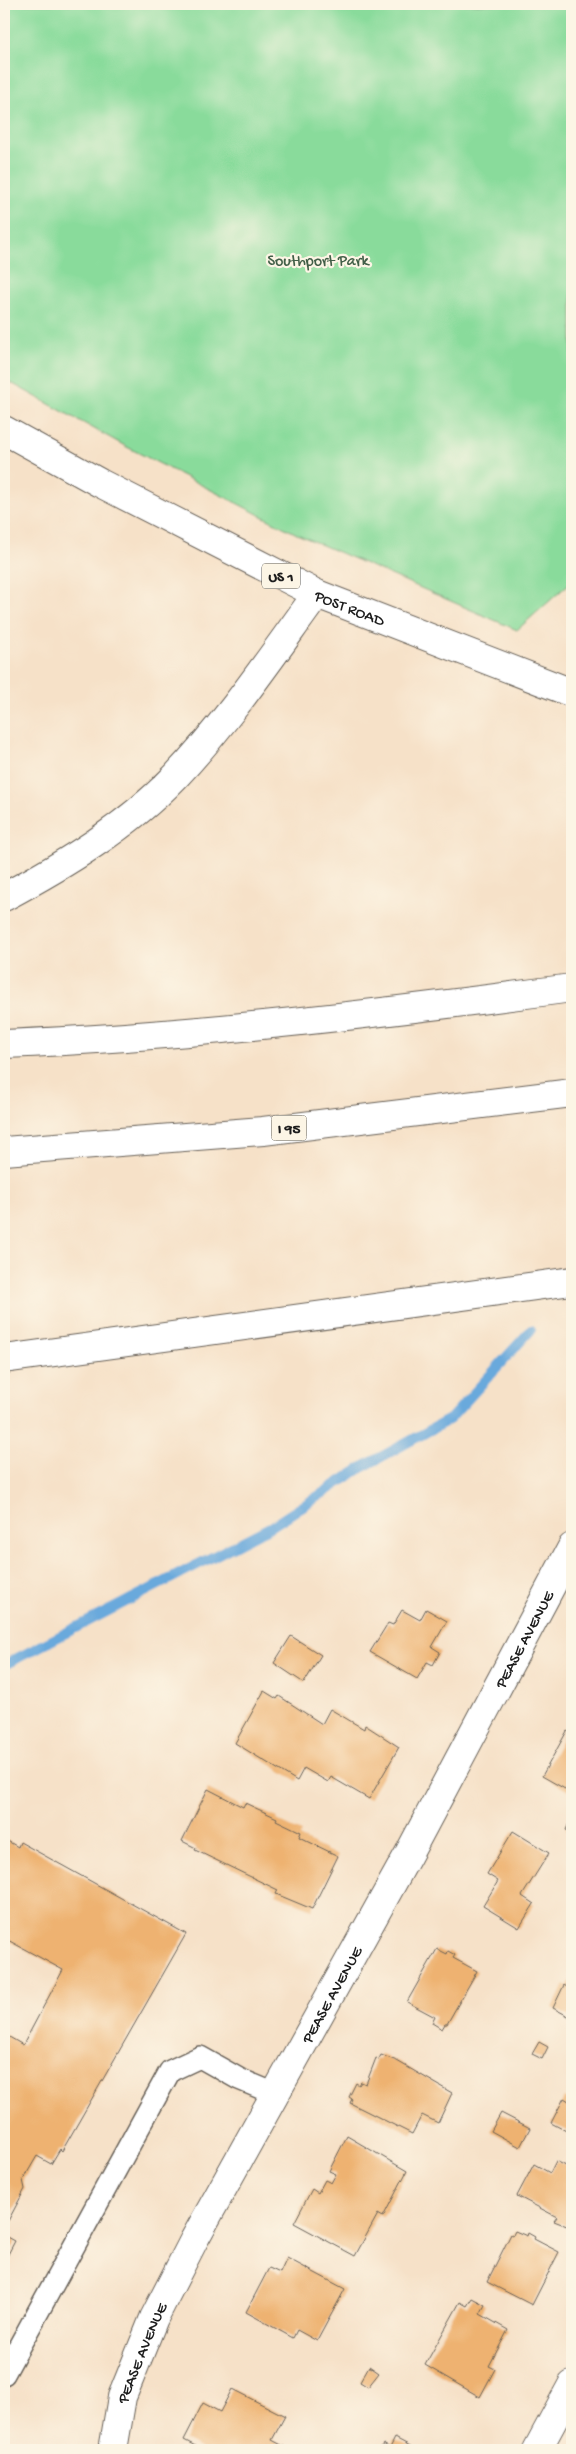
<svg xmlns="http://www.w3.org/2000/svg" width="576" height="2454" viewBox="0 0 576 2454" font-family="'Gochi Hand',sans-serif">
<style>
.green{fill:#89db9b;stroke:#527c5c}
.lines{fill:none;stroke-linecap:round;stroke-linejoin:round}
.stream{stroke:#69a9dc;stroke-width:10}
.building{fill:#eeb271}
.lane-casing{stroke:#686158;stroke-width:24}
.street-casing{stroke:#686158;stroke-width:30}
.primary-casing{stroke:#686158;stroke-width:30}
.highway-casing{stroke:#686158;stroke-width:30}
.lane{stroke:#fff;stroke-width:21}
.street{stroke:#fff;stroke-width:28}
.primary{stroke:#fff;stroke-width:28}
.highway{stroke:#fff;stroke-width:28}
.labels{text-anchor:middle;stroke-width:4.5;stroke-linejoin:round;paint-order:stroke}
.shield{fill:#fcf5e5;stroke:#5f5d58;stroke-width:1}
.shield-label{font-size:15px;font-weight:bold;fill:#1c1c1c}
.park-label{font-size:16px;fill:#425f48;stroke:#fcf5e5}
.street-label{font-size:16px;fill:#1c1c1c;stroke:#fcf5e5}
</style>
<rect width="100%" height="100%" fill="#fcf5e5"/>
<filter id="ink" filterUnits="userSpaceOnUse"><feTurbulence type="fractalNoise" baseFrequency=".02" numOctaves="2"/><feDisplacementMap in="SourceGraphic" scale="10" xChannelSelector="R" yChannelSelector="G"/><feConvolveMatrix kernelMatrix="1 2 1 2 8 2 1 2 1" color-interpolation-filters="sRGB"/></filter>
<filter id="wash" filterUnits="userSpaceOnUse"><feTurbulence type="fractalNoise" baseFrequency=".0096" numOctaves="4" result="noise"/><feDisplacementMap in="SourceGraphic" scale="20" xChannelSelector="R" yChannelSelector="G"/><feGaussianBlur stdDeviation="1.12" result="paint"/><feColorMatrix in="noise" values="0 0 0 0 0 0 0 0 0 0 0 0 0 0 0 0 0 1.4 0 .05"/><feComposite in="paint" operator="in"/></filter>
<g filter="url(#wash)">
<rect width="100%" height="100%" fill="#f6e1c8"/>
<path class="green" d="M4,4H572V581L517,630L297,534L125,446L4,379Z"/>
<g class="lines">
<path class="stream" d="M4,1665L272,1526L363,1467L450,1419L531,1330"/>
</g>
<g id="blocks">
<path class="building" d="M426,1609L447,1621L432,1647L440,1652L433,1665L427,1662L417,1679L370,1652L388,1623L393,1625L402,1610L420,1620Z
M291,1636L321,1655L304,1683L274,1663Z
M264,1691L277,1699L279,1696L322,1724L330,1709L364,1729L365,1725L399,1747L369,1799L331,1777L328,1782L304,1768L297,1781L235,1743Z
M567,1731L572,1734V1793L542,1776Z
M208,1789L243,1807L245,1803L277,1818L276,1820L301,1832L299,1837L338,1856L312,1909L276,1894L278,1890L195,1850L196,1848L182,1841Z
M572,1816V1833L566,1830Z
M513,1831L549,1853L522,1896L534,1904L519,1928L483,1906L498,1881L487,1874Z
M4,1839L18,1847L20,1842L186,1934L62,2151L60,2149L51,2164L37,2156L23,2180L25,2189L8,2221L4,2222V2034L23,2045L63,1970L4,1938Z
M437,1949L447,1954L448,1951L455,1955L453,1958L477,1971L447,2024H445L442,2029L432,2023L435,2017L407,2002Z
M572,1977V2018L553,2008L564,1985L567,1987Z
M539,2042L548,2047L542,2059L532,2054Z
M381,2055L397,2061L452,2093L438,2123L422,2115L412,2134L350,2103L352,2099L349,2097L356,2083L359,2085L361,2082L366,2084L376,2058L379,2059Z
M564,2098L572,2103V2134L551,2123Z
M501,2113L530,2128L520,2147L491,2131Z
M347,2136L407,2171L383,2217L378,2214L355,2256L294,2223L312,2189L318,2193L325,2180L331,2183L336,2174L329,2171Z
M556,2161L572,2169V2228L554,2221L557,2217L517,2196L534,2164L550,2173Z
M515,2231L527,2236L528,2233L535,2237L534,2239L559,2252L532,2305L487,2282L511,2234L513,2235Z
M4,2235L15,2241L4,2262Z
M287,2258L345,2289L317,2341L297,2330L293,2338L246,2312L269,2268L280,2273Z
M472,2298L485,2305L480,2314L508,2330L489,2366L495,2369L480,2397L425,2365L460,2302L467,2306Z
M369,2366L379,2373L368,2387L360,2382Z
M232,2389L285,2416L272,2440L291,2450H203L184,2440L203,2403L220,2412Z
M395,2438L418,2450H380L383,2444L390,2448Z"/>
</g>
</g>
<g filter="url(#ink)">
<use href="#blocks" fill-opacity="0" stroke="#686158" stroke-width="1"/>
<g class="lines">
<defs>
<path id="lane" d="M4,2374L170,2071L200,2057L239,2079L275,2094"/>
<g id="street">
<path id="s1" d="M113,2450L122,2397L154,2318L194,2240L408,1855L572,1547"/>
<path d="M537,2450L572,2385"/>
</g>
<g id="primary">
<path id="s2" d="M4,430L100,483L317,594L572,693"/>
</g>
<path id="highway" d="M4,897C64,865 127,827 175,777C228,721 271,657 317,594
M4,1044C194,1036 383,1013 572,988
M4,1151L263,1131L572,1093
M4,1359L572,1281"/>
</defs>
<use href="#lane" class="lane-casing"/>
<use href="#street" class="street-casing"/>
<use href="#primary" class="primary-casing"/>
<use href="#highway" class="highway-casing"/>
<use href="#lane" class="lane"/>
<use href="#street" class="street"/>
<use href="#primary" class="primary"/>
<use href="#highway" class="highway"/>
</g>
</g>
<g class="labels">
<g class="shield">
<rect x="262" y="563.5" width="38" height="25" rx="4"/>
<rect x="271.5" y="1115.5" width="35" height="25" rx="4"/>
</g>
<g class="shield-label">
<text x="281" y="581">US 1</text>
<text x="289" y="1133">I 95</text>
</g>
<g class="park-label">
<text x="318" y="265">Southport Park</text>
</g>
<g class="street-label">
<text dy="6" stroke="none"><textPath href="#s2" startOffset="389">POST ROAD</textPath></text>
<text dy="6" stroke="none"><textPath href="#s1" startOffset="912">PEASE AVENUE</textPath></text>
<text dy="6" stroke="none"><textPath href="#s1" startOffset="508">PEASE AVENUE</textPath></text>
<text dy="6" stroke="none"><textPath href="#s1" startOffset="102">PEASE AVENUE</textPath></text>
</g>
</g>
<rect width="576" height="2454" fill="none" stroke="#fcf5e5" stroke-width="20"/>
</svg>
